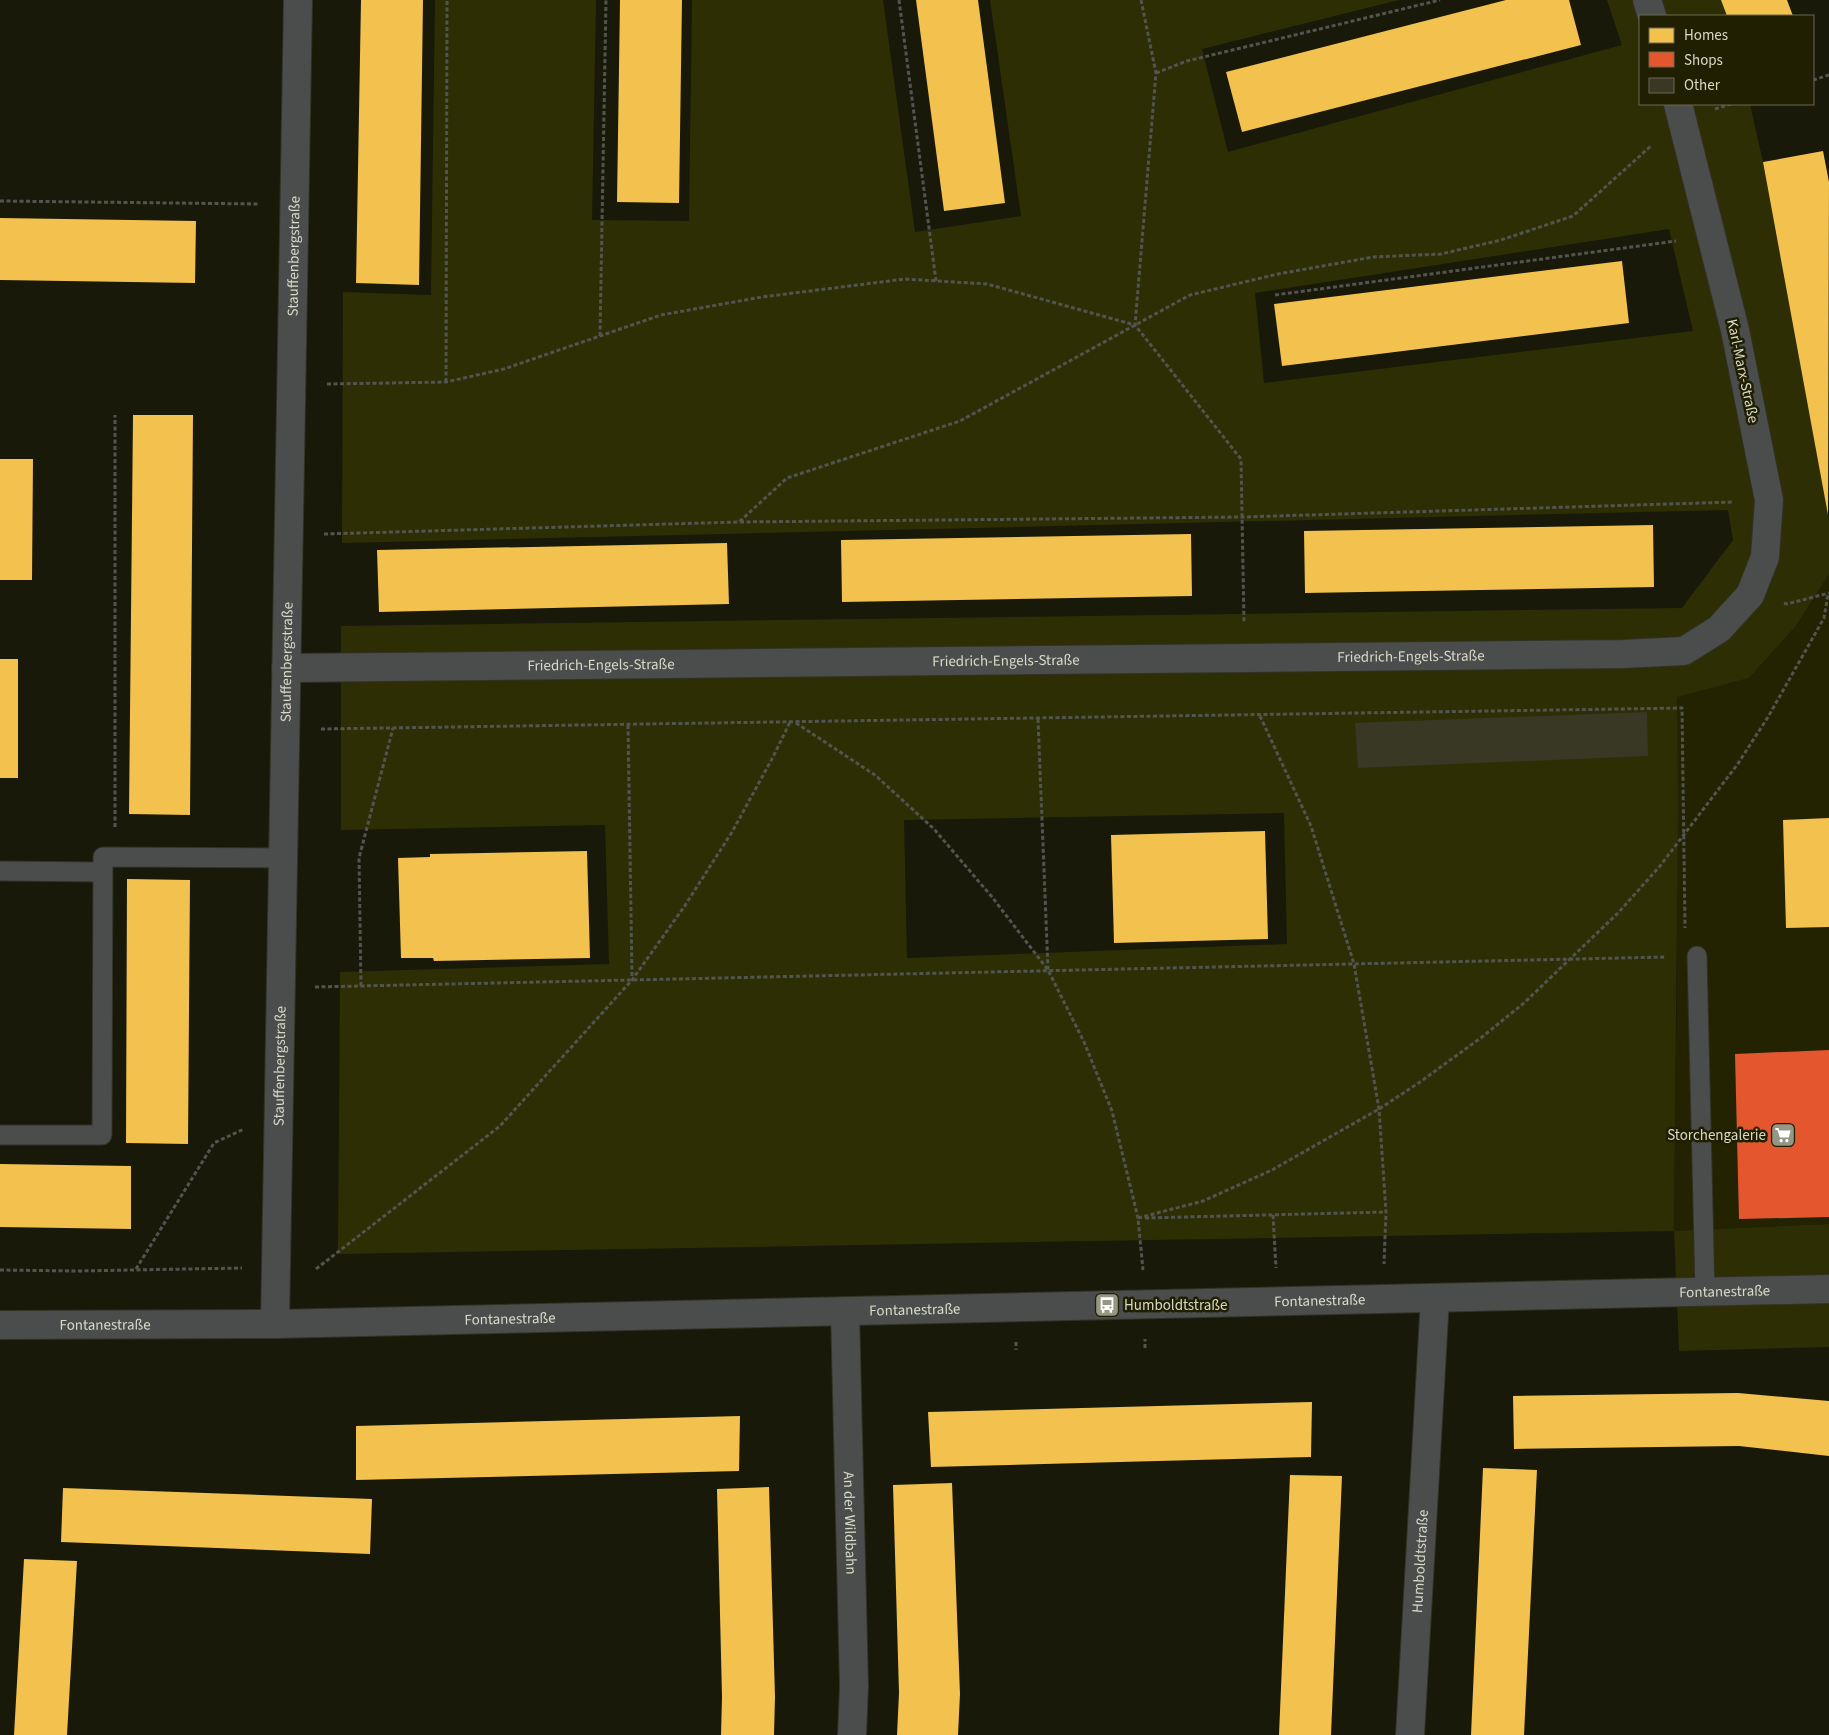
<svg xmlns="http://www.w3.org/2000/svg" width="1829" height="1735" viewBox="0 0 1829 1735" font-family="'Source Sans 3',sans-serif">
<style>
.built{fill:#232301}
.green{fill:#2e2e05;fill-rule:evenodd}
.homes{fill:#f2c14e}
.shops{fill:#e4572e}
.building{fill:#383825}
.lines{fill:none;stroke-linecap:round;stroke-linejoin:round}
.service-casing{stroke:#323225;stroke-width:21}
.minor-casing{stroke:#323225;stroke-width:30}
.tertiary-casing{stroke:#323225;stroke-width:30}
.path{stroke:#525450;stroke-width:3;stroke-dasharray:4 2.5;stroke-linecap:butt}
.service{stroke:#4a4d4c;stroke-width:19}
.minor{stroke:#4a4d4c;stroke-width:28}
.tertiary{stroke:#4a4d4c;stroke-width:28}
.labels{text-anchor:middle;stroke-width:5;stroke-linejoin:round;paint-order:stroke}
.street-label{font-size:15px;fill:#d8d9c7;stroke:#201f02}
.poi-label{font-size:15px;fill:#d8d9c7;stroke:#201f02;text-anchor:end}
</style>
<rect width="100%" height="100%" fill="#191909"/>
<path class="built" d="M1829,574V1224L1674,1231L1677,968V696L1749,678L1796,626Z"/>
<path class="green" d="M435,0H596L592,220L689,221L692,0H883L915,232L1021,216L990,0H1399L1202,49L1228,152L1622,45L1607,0H1721L1727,16H1640V104H1750L1763,162L1829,520V574L1796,626L1749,678L1677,697L1678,806L1674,1231L1829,1224V1347L1679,1351L1674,1231L338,1254L340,972L609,964L605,825L341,830V626L1682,608L1733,540L1728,510L342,543L343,292L431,295ZM1669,229L1693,331L1264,383L1255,293ZM1284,813L1287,944L907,958L904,820Z"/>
<path class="homes" d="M361,0H423L419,285L356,283Z
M620,0H682L679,203L617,202Z
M916,0H978L1005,203L944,211Z
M1506,0H1569L1581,45L1242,132L1226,72Z
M1721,0H1787L1793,16H1727Z
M1823,151L1829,182L1828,515L1763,162Z
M0,218L196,221L195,283L0,280Z
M1622,261L1629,323L1282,366L1274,304Z
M133,415H193L190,815L129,814Z
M0,459H33L32,580H0Z
M1653,525L1654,587L1305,593L1304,531Z
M1191,534L1192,596L842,602L841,540Z
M727,543L729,604L379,612L377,550Z
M0,659H18V778H0Z
M1829,818V927L1786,928L1783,820Z
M1265,831L1268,939L1114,943L1111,835Z
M587,851L590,958L434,961L433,958H401L398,858L430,857V854Z
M127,879L190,880L188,1144L126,1143Z
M0,1164L131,1166V1229L0,1227Z
M1738,1393L1829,1401V1456L1739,1446L1514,1449L1513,1396Z
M1312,1402L1311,1457L931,1467L928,1412Z
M740,1416L739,1471L356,1480V1426Z
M1483,1468L1537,1470L1524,1735H1471Z
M1290,1475L1342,1476L1331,1735H1279Z
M952,1483L960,1694L958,1735H897L899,1693L893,1485Z
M769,1487L775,1697L774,1735H721L722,1697L717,1489Z
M63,1488L372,1499L370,1554L61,1542Z
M24,1559L77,1561L67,1735H14Z"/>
<path class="shops" d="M1829,1050V1217L1739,1219L1735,1054Z"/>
<path class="building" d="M1647,712L1648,756L1358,768L1355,723Z"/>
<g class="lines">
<defs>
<path id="service" d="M0,871L103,872
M1697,956L1705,1291
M0,1135H102L103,857L283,858"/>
<g id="minor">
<path d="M1647,0L1652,16"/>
<path id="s1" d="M286,668L1623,654L1684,651L1719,629L1750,595L1765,557L1769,500L1735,330L1678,104"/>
<path id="s2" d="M845,1311L854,1686L852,1735"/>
<path id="s3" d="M275,1324L298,0"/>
<path id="s4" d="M1410,1735L1435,1298"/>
</g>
<g id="tertiary">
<path id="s5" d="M0,1325L275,1324L1829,1289"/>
</g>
</defs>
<use href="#service" class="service-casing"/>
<use href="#minor" class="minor-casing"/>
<use href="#tertiary" class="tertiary-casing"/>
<path class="path" d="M899,0L936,281
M1141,0L1156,73L1135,325L1241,459L1244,623
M1156,73L1187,61L1440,0
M1813,80L1829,75
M1715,109L1731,104
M0,201L259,204
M1275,295L1676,241
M600,336L606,0
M446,382L447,0
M327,384L446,382L504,369L661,315L762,297L905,279L987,284L1135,325
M740,522L1243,517L1734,502
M324,534L739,522L787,478L960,421L1190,295L1278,274L1373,257L1441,254L1501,240L1573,216L1652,145
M1784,603L1787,604L1829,593
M1260,716L1311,826L1354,964L1379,1109L1386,1212L1384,1264
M1038,719L1048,970
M796,723L875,775L934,829L992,897L1048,970L1084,1042L1112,1111L1138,1218L1143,1270
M628,725L632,979
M321,729L1682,708L1685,928
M115,827V415
M361,986L359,858L393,728
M315,987L1666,957
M1273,1215L1276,1268
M1138,1218L1203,1201L1272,1170L1379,1109L1420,1082L1482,1037L1524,1003L1618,913L1660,866L1737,765L1768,717L1824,618L1828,594
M1145,1218L1386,1212
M136,1269L214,1143L244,1129
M316,1269L500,1126L632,980L684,907L732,832L773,757L790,722
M0,1270L77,1271L242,1268
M1016,1342V1350
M1145,1348V1339"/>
<use href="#service" class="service"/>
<use href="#minor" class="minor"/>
<use href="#tertiary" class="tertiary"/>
</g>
<defs>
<symbol id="supermarket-square" viewBox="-11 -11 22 22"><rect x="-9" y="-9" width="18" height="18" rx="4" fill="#959684" stroke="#201f02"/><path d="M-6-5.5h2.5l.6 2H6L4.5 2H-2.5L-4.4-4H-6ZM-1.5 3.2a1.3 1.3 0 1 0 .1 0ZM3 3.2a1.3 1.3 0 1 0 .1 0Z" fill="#fff"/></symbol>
<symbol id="bus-square" viewBox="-11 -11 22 22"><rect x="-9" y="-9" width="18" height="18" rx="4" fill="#959684" stroke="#201f02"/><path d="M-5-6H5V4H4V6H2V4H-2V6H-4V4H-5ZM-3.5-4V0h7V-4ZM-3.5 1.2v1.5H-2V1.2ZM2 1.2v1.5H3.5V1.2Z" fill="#fff"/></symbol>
</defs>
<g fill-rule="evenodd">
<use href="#supermarket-square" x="1769" y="1121" width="28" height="28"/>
<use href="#bus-square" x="1093" y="1291" width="28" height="28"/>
</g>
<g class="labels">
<g class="street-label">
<text dy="5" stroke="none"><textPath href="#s3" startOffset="1068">Stauffenbergstraße</textPath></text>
<text transform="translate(1743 371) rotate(78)" y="5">Karl-Marx-Straße</text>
<text dy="5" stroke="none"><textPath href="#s1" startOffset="1125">Friedrich-Engels-Straße</textPath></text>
<text dy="5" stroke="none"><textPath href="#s1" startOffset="720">Friedrich-Engels-Straße</textPath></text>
<text dy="5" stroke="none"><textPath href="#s3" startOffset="662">Stauffenbergstraße</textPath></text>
<text dy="5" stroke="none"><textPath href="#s1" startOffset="315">Friedrich-Engels-Straße</textPath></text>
<text dy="5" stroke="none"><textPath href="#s3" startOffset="258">Stauffenbergstraße</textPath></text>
<text dy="5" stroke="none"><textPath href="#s5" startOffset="1725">Fontanestraße</textPath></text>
<text dy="5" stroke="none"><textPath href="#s5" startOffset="1320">Fontanestraße</textPath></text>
<text dy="5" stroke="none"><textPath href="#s5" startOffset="915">Fontanestraße</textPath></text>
<text dy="5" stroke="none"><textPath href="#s5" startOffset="510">Fontanestraße</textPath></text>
<text dy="5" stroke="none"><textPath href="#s5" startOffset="105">Fontanestraße</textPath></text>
<text dy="5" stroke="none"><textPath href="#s2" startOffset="212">An der Wildbahn</textPath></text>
<text dy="5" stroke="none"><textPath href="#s4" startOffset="174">Humboldtstraße</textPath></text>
</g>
<g class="poi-label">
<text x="1766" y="1140">Storchengalerie</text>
<text x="1124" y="1310" text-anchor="start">Humboldtstraße</text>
</g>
</g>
<rect x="1639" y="15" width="175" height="90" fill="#201f02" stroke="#6a6951"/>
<rect x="1649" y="28" width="25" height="15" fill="#f2c14e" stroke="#6a6951"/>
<text x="1684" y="40" font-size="15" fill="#d8d9c7">Homes</text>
<rect x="1649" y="52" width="25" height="15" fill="#e4572e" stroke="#6a6951"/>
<text x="1684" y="65" font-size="15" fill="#d8d9c7">Shops</text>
<rect x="1649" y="78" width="25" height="15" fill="#383825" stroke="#6a6951"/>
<text x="1684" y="90" font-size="15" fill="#d8d9c7">Other</text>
</svg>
